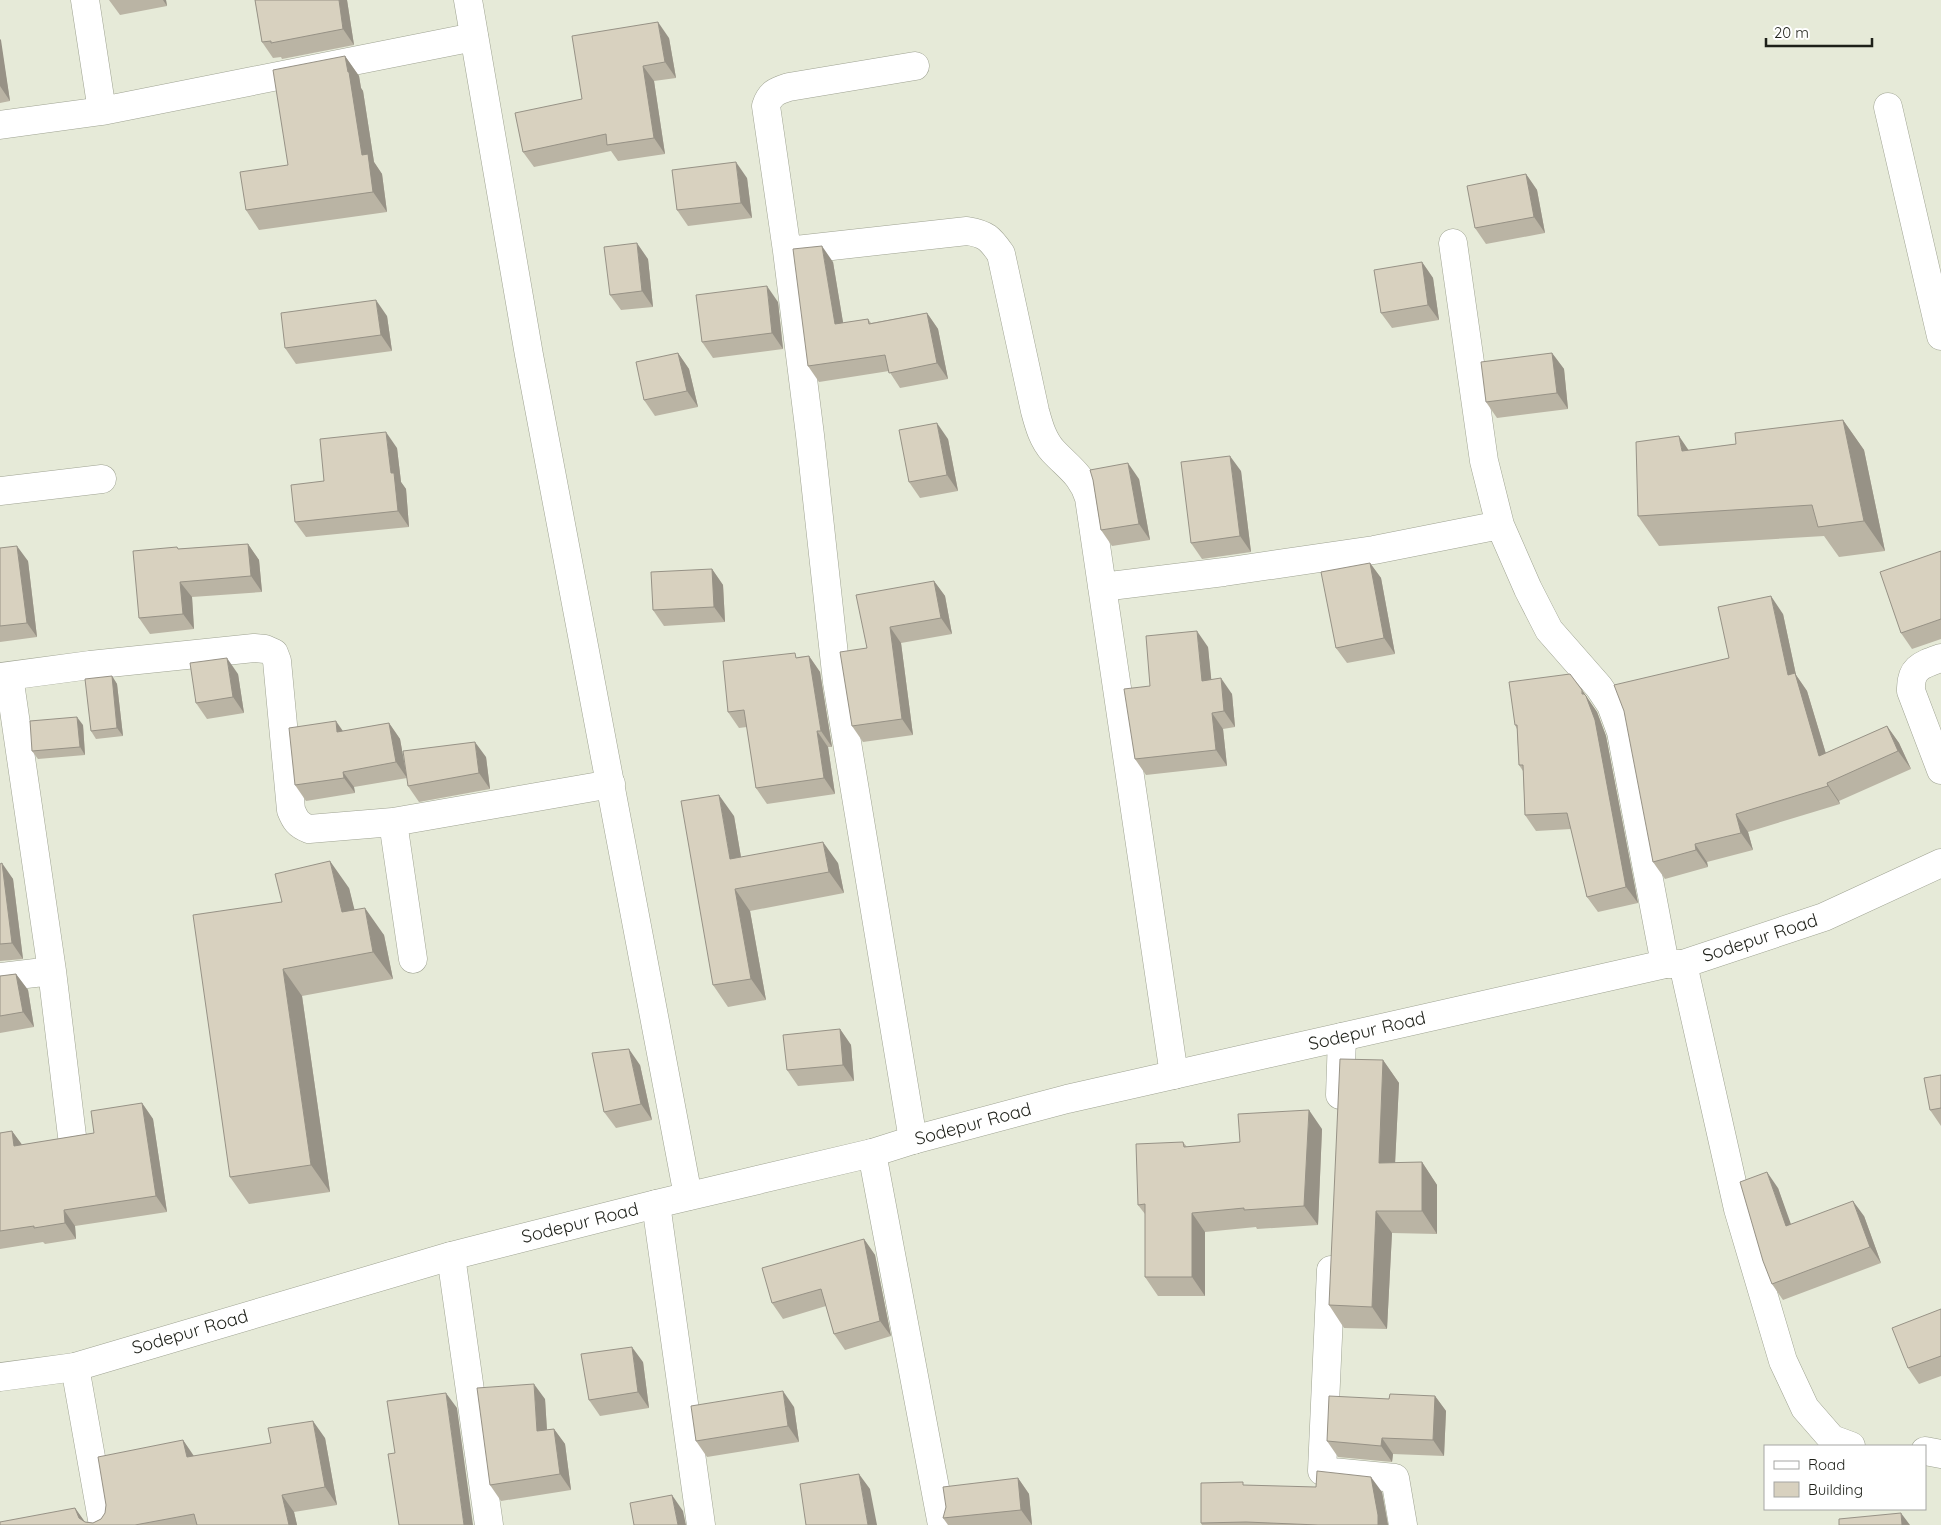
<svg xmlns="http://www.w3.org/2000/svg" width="1941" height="1525" viewBox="0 0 1941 1525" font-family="Quicksand,sans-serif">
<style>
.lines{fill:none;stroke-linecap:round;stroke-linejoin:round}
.street-casing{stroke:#9fa392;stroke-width:29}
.secondary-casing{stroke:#9fa392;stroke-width:29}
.primary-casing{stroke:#9fa392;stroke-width:29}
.street{stroke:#fff;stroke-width:28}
.secondary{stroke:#fff;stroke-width:28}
.primary{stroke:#fff;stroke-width:28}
.wall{fill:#bab4a4}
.shaded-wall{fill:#979286}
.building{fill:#d8d1bf;stroke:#979286}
.labels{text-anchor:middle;stroke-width:4;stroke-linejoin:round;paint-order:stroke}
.street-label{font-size:18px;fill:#1e2019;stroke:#fff}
</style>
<rect width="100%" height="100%" fill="#e6ead8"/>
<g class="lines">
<defs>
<path id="street" d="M85,0L102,111
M1888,107L1941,336
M0,125L102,111L474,37
M1453,243L1484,461L1500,525L1528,589L1549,630L1599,687L1611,705L1621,732L1665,964
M787,251L967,231C986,234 990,238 1001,254L1035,411C1039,426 1043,440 1053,451C1069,468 1082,475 1089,498L1174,1075
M0,491L102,479
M1102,587L1224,572L1374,550L1500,525
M1941,658C1921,665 1910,668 1911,691L1941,770
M9,676L52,971
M0,677L90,665L254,648L265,649L274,653L277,661L291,810C295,820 298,825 309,829L393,822L413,959
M393,822L611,784
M1683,964L1738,1209L1783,1361L1805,1408L1832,1439L1851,1446
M0,977L52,971L72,1136
M1340,1095L1342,1037
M913,1140L837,682L810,435L787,251L766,106C770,93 777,91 789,87L915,66
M872,1153L942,1525
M656,1204L701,1525
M451,1256L489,1525
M1331,1270L1322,1471L1395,1478L1403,1525
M75,1367L103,1525
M1925,1451L1941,1454"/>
<path id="secondary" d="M468,0L529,355L688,1196"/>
<path id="primary" d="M0,1377L75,1367L451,1256L656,1204L872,1153L913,1140L1067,1099L1665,964H1683L1824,917L1941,863"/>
</defs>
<use href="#street" class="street-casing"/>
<use href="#secondary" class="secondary-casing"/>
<use href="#primary" class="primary-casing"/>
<use href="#street" class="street"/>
<use href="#secondary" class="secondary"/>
<use href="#primary" class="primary"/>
</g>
<path class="wall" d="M109,0H166L167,6L120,15Z
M255,0H347L354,45L282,59L281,57L273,58L262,42Z
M669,38L676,78L654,81L665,154L618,161L611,151L534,167L523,152L582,99Z
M0,39L10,101L0,103Z
M345,56L359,76L361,88L363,91L374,162L382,174L387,212L259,230L246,210L288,165Z
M1526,174L1537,190L1545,233L1486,244L1475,228Z
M747,178L752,218L688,226L677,210Z
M648,259L653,307L621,310L610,295Z
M833,262L843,323L868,319L871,323L927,313L938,329L948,379L900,388L889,371L819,382L808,366Z
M1422,262L1433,278L1439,320L1392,328L1381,313Z
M778,302L783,349L713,358L702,342Z
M387,316L392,351L296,364L285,348Z
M678,353L689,369L698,407L655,416L644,400Z
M1552,353L1564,369L1568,409L1497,418L1486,402Z
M1843,420L1864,450L1885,551L1839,557L1824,536L1659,546L1638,516L1689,450L1736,444Z
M948,439L958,491L920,498L909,482Z
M397,448L401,482L406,489L409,527L306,537L295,522L324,481Z
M1241,471L1251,552L1202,559L1191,543Z
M1139,479L1150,540L1112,546L1101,530L1093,480Z
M248,544L259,560L262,592L192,597L194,629L150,634L139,618L179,549Z
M0,548L28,561L37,637L0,642Z
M1941,551V639L1912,649L1901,633Z
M1370,563L1381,578L1395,654L1347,663L1336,648Z
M712,569L723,585L725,622L664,626L653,610Z
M934,581L945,596L952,634L901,643L913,735L863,742L852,726L867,648Z
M1783,614L1796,675L1807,691L1826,754L1887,726L1899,743L1911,769L1839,801L1840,804L1748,832L1753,850L1707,862L1708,867L1665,879L1653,862L1729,658Z
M1208,647L1211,680L1232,694L1235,727L1223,729L1227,766L1146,775L1135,759L1150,686Z
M809,656L820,672L832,747H828L835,794L767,804L756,788L747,727L739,728L728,712L798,657Z
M238,674L244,713L207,719L196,703Z
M112,676L117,684L123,736L96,739L91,731Z
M1582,690L1597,712L1606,736L1638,903L1598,912L1587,897L1571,829L1536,831L1525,815L1523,771L1519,765L1517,729L1515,725Z
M389,723L400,739L407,778L354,787L355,793L306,801L295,785L343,731Z
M83,725L85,755L38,759L32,751Z
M486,757L490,789L419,802L408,786Z
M734,816L741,857L838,863L844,893L750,911L766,1000L728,1007L713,985Z
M0,864L13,879L23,959L0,961Z
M349,888L354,910L384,935L393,979L302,996L330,1192L249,1204L230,1177L282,902Z
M16,974L28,990L34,1027L0,1033V976Z
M840,1029L851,1045L854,1081L798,1086L787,1070Z
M1383,1060L1399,1083L1395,1163L1422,1162L1437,1185V1234L1392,1233L1387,1329L1344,1328L1329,1305Z
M640,1065L652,1120L616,1128L604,1112Z
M1941,1075V1126L1930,1110Z
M142,1103L153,1119L167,1212L75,1226L76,1239L45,1244L43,1242L0,1249V1133L12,1131L22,1145L94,1133Z
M1322,1129L1318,1225L1257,1229L1256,1227L1205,1232V1296H1158L1145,1277V1214L1138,1205L1183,1142L1187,1147L1240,1142Z
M1778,1188L1790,1224L1864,1216L1881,1263L1783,1300L1772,1284Z
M864,1239L875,1255L891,1336L845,1350L834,1334L826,1306L783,1319L772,1303Z
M1941,1309V1376L1919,1384L1908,1368Z
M643,1362L649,1408L600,1416L589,1400Z
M1435,1396L1446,1411L1444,1456L1393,1454L1392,1462L1338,1457L1327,1441L1389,1399Z
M545,1399L547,1430L554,1429L565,1444L571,1490L501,1501L490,1485Z
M794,1407L799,1442L707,1457L696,1441Z
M325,1438L337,1505L294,1512L297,1525H0L75,1508L85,1522L93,1523L101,1519L183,1440L194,1456Z
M1018,1478L1029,1494L1032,1525H948L943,1518Z
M1246,1485L1382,1492L1388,1525H1202L1201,1523Z"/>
<path class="shaded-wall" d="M163,0H166L167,6Z
M339,0H347L354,45L343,29Z
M658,22L669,38L676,78L665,62Z
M0,39L1,40L10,101L0,86Z
M345,56L359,76L361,88L363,91L374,162L382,174L387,212L373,192L362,155Z
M643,66L654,81L665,154L654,138Z
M736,162L747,178L752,218L741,203Z
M1526,174L1537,190L1545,233L1534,217Z
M637,243L648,259L653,307L642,291Z
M822,246L833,262L846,340L835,324Z
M1422,262L1433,278L1439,320L1428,305Z
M767,286L778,302L783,349L772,333Z
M376,300L387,316L392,351L381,335Z
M927,313L938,329L948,379L937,363Z
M678,353L689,369L698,407L687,391Z
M1552,353L1564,369L1568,409L1557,393Z
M1843,420L1864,450L1885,551L1864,521Z
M937,423L948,439L958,491L947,475Z
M386,432L397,448L401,482L406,489L409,527L398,511L391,473Z
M1679,436L1700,467L1682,451Z
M1230,456L1241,471L1251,552L1240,536Z
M1128,463L1139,479L1150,540L1139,524Z
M248,544L259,560L262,592L251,576Z
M17,546L28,561L37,637L27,623Z
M1370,563L1381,578L1395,654L1384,638Z
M712,569L723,585L725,622L714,607Z
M934,581L945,596L952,634L941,618Z
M180,582L192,597L194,629L183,614Z
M1771,596L1783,614L1796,675L1807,691L1832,774L1819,756L1788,675Z
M890,627L901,643L913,735L902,719Z
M1197,631L1208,647L1213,696L1202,681Z
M809,656L820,672L832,747L821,731Z
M227,658L238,674L244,713L233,697Z
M112,676L117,684L123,736L117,728Z
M1221,678L1232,694L1235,727L1224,711Z
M1582,690L1597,712L1606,736L1638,903L1626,887Z
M1212,713L1223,729L1227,766L1216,750Z
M77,717L83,725L85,755L80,747Z
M336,721L347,737L337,732Z
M389,723L400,739L407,778L396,762Z
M1887,726L1899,743L1911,769L1898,751Z
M817,731L828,747L835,794L824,778Z
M475,742L486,757L490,789L479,773Z
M343,772L354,787L355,793L344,778Z
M1827,783L1839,801L1840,804L1828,786Z
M719,795L734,816L745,881L730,859Z
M1736,814L1748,832L1753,850L1741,833Z
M823,842L838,863L844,893L829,872Z
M1695,844L1707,862L1708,867L1696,850Z
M330,861L349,888L362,939L342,912Z
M2,863L13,879L23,959L12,943Z
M735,889L750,911L766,1000L751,979Z
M365,908L384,935L393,979L373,952Z
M283,969L302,996L330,1192L311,1165Z
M16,974L28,990L34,1027L23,1012Z
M840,1029L851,1045L854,1081L843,1065Z
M629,1049L640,1065L652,1120L641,1104Z
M1383,1060L1399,1083L1394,1185L1379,1163Z
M142,1103L153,1119L167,1212L156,1196Z
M1309,1110L1322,1129L1318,1225L1304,1206Z
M12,1131L23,1146H14Z
M1422,1162L1437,1185V1234L1422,1211Z
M1767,1172L1778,1188L1797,1241L1786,1226Z
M1853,1201L1864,1216L1881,1263L1870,1247Z
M64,1210L75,1226L76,1239L65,1223Z
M1376,1211L1392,1233L1387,1329L1372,1307Z
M1192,1213L1205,1232V1296L1192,1277Z
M864,1239L875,1255L891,1336L880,1321Z
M632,1347L643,1362L649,1408L638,1392Z
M534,1384L545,1399L548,1447L537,1431Z
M783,1391L794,1407L799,1442L788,1426Z
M446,1393L457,1408L473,1525H464Z
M1435,1396L1446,1411L1444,1456L1433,1440Z
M313,1421L325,1438L337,1505L325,1487Z
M554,1429L565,1444L571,1490L560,1474Z
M1382,1438L1393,1454L1392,1462L1381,1446Z
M183,1440L195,1458L187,1457Z
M859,1474L870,1489L877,1525H868Z
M1371,1477L1382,1492L1388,1525H1378Z
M1018,1478L1029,1494L1032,1525L1021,1510Z
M282,1495L294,1512L297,1525H289Z
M672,1495L683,1511L686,1525H678Z
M75,1508L87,1525L79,1518Z
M1901,1513L1910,1525H1902Z"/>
<path class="building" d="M255,0H339L343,29L271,43V41L262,42Z
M658,22L665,62L643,66L654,138L607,145L606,134L523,152L515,113L582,99L572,36Z
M345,56L348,72H349L362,155L368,154L373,192L246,210L240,172L288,165L273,70Z
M736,162L741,203L677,210L672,170Z
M1526,174L1534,217L1475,228L1467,186Z
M637,243L642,291L610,295L604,247Z
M822,246L835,324L868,319L869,324L927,313L937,363L889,373L885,355L808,366L793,249Z
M1422,262L1428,305L1381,313L1374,270Z
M767,286L772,333L702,342L696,295Z
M376,300L381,335L285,348L281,313Z
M678,353L687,391L644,400L636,362Z
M1552,353L1557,393L1486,402L1481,362Z
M1843,420L1864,521L1818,527L1812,505L1638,516L1636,442L1679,436L1682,451L1736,444L1735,433Z
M937,423L947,475L909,482L899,430Z
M386,432L391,473H394L398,511L295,522L291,485L324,481L320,439Z
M1230,456L1240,536L1191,543L1181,462Z
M1128,463L1139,524L1101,530L1093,480L1090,470Z
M248,544L251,576L180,582L183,614L139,618L133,551L177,547L178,549Z
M17,546L27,623L0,626V548Z
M1941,551V619L1901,633L1880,572Z
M1370,563L1384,638L1336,648L1321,572Z
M712,569L714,607L653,610L651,572Z
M934,581L941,618L890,627L902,719L852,726L840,652L867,648L856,595Z
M1771,596L1788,675L1795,673L1819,756L1887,726L1898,751L1827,783L1828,786L1736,814L1741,833L1695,844L1696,850L1653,862L1624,711L1614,685L1729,658L1718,607Z
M1197,631L1202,681L1221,678L1224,711L1212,713L1216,750L1135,759L1124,689L1150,686L1146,636Z
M795,653L796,658L809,656L821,731H817L824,778L756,788L744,710L728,712L723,661Z
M227,658L233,697L196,703L190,663Z
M1570,674L1582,690V694H1584L1586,696L1595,720L1626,887L1587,897L1567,813L1525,815L1523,765H1519L1517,725H1515L1509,682Z
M112,676L117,728L91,731L85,679Z
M77,717L80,747L32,751L30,721Z
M336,721L337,732L389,723L396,762L343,772L344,778L295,785L289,728Z
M475,742L479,773L408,786L403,751Z
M719,795L730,859L823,842L829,872L735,889L751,979L713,985L681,801Z
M330,861L342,912L365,908L373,952L283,969L311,1165L230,1177L193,915L282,902L275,874Z
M2,863L12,943L0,944V864Z
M16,974L23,1012L0,1016V976Z
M840,1029L843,1065L787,1070L783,1035Z
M629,1049L641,1104L604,1112L592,1053Z
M1340,1059L1383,1060L1379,1163L1422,1162V1211H1376L1372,1307L1329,1305Z
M1941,1075V1108L1930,1110L1924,1078Z
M142,1103L156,1196L64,1210L65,1223L34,1228V1226L0,1231V1133L12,1131L14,1146L94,1133L91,1111Z
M1309,1110L1304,1206L1244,1210V1208L1192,1213V1277H1145V1204L1138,1205L1136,1144L1183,1142L1184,1147L1240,1142L1238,1114Z
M1767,1172L1786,1226L1853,1201L1870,1247L1772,1284L1763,1261L1740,1182Z
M864,1239L880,1321L834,1334L821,1289L772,1303L762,1268Z
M1941,1309V1356L1908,1368L1892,1328Z
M632,1347L638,1392L589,1400L581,1354Z
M534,1384L537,1431L554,1429L560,1474L490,1485L477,1388Z
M783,1391L788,1426L696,1441L691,1406Z
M446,1393L464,1525H399L388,1454L395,1453L387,1401Z
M1390,1394L1435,1396L1433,1440L1382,1438L1381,1446L1327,1441L1329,1396L1389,1399Z
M313,1421L325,1487L282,1495L289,1525H197L194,1514L135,1525H0V1522L75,1508L79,1518L85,1522L93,1523L101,1519L105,1513L106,1505L98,1457L183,1440L187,1457L271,1443L268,1428Z
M1317,1471L1371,1477L1378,1515V1525H1318L1246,1522L1201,1523V1483L1243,1482V1485L1316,1487Z
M859,1474L868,1525H806L800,1484Z
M1018,1478L1021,1510L943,1518L946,1507L943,1487Z
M672,1495L678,1525H634L630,1503Z
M1901,1513L1902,1525H1839V1519Z"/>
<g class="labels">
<g class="street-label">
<text transform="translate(1760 938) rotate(-18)" y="6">Sodepur Road</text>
<text transform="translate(1367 1031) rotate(-13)" y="6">Sodepur Road</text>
<text transform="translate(973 1124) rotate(-15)" y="6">Sodepur Road</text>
<text transform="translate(580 1223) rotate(-14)" y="6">Sodepur Road</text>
<text transform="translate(190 1332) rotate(-16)" y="6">Sodepur Road</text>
</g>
</g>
<rect x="1764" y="1445" width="162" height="65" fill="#ffffff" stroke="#a5a6a3"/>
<rect x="1774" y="1461" width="25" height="8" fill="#ffffff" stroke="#a5a6a3"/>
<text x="1808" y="1470" font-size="15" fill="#1e2019">Road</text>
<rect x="1774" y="1482" width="25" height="15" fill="#d8d1bf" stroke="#a5a6a3"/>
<text x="1808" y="1495" font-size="15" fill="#1e2019">Building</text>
<path d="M1766 38v8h106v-8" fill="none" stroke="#1e2019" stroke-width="2.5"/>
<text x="1774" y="38" font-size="15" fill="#1e2019" stroke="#ffffff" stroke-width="4" paint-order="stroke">20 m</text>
</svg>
